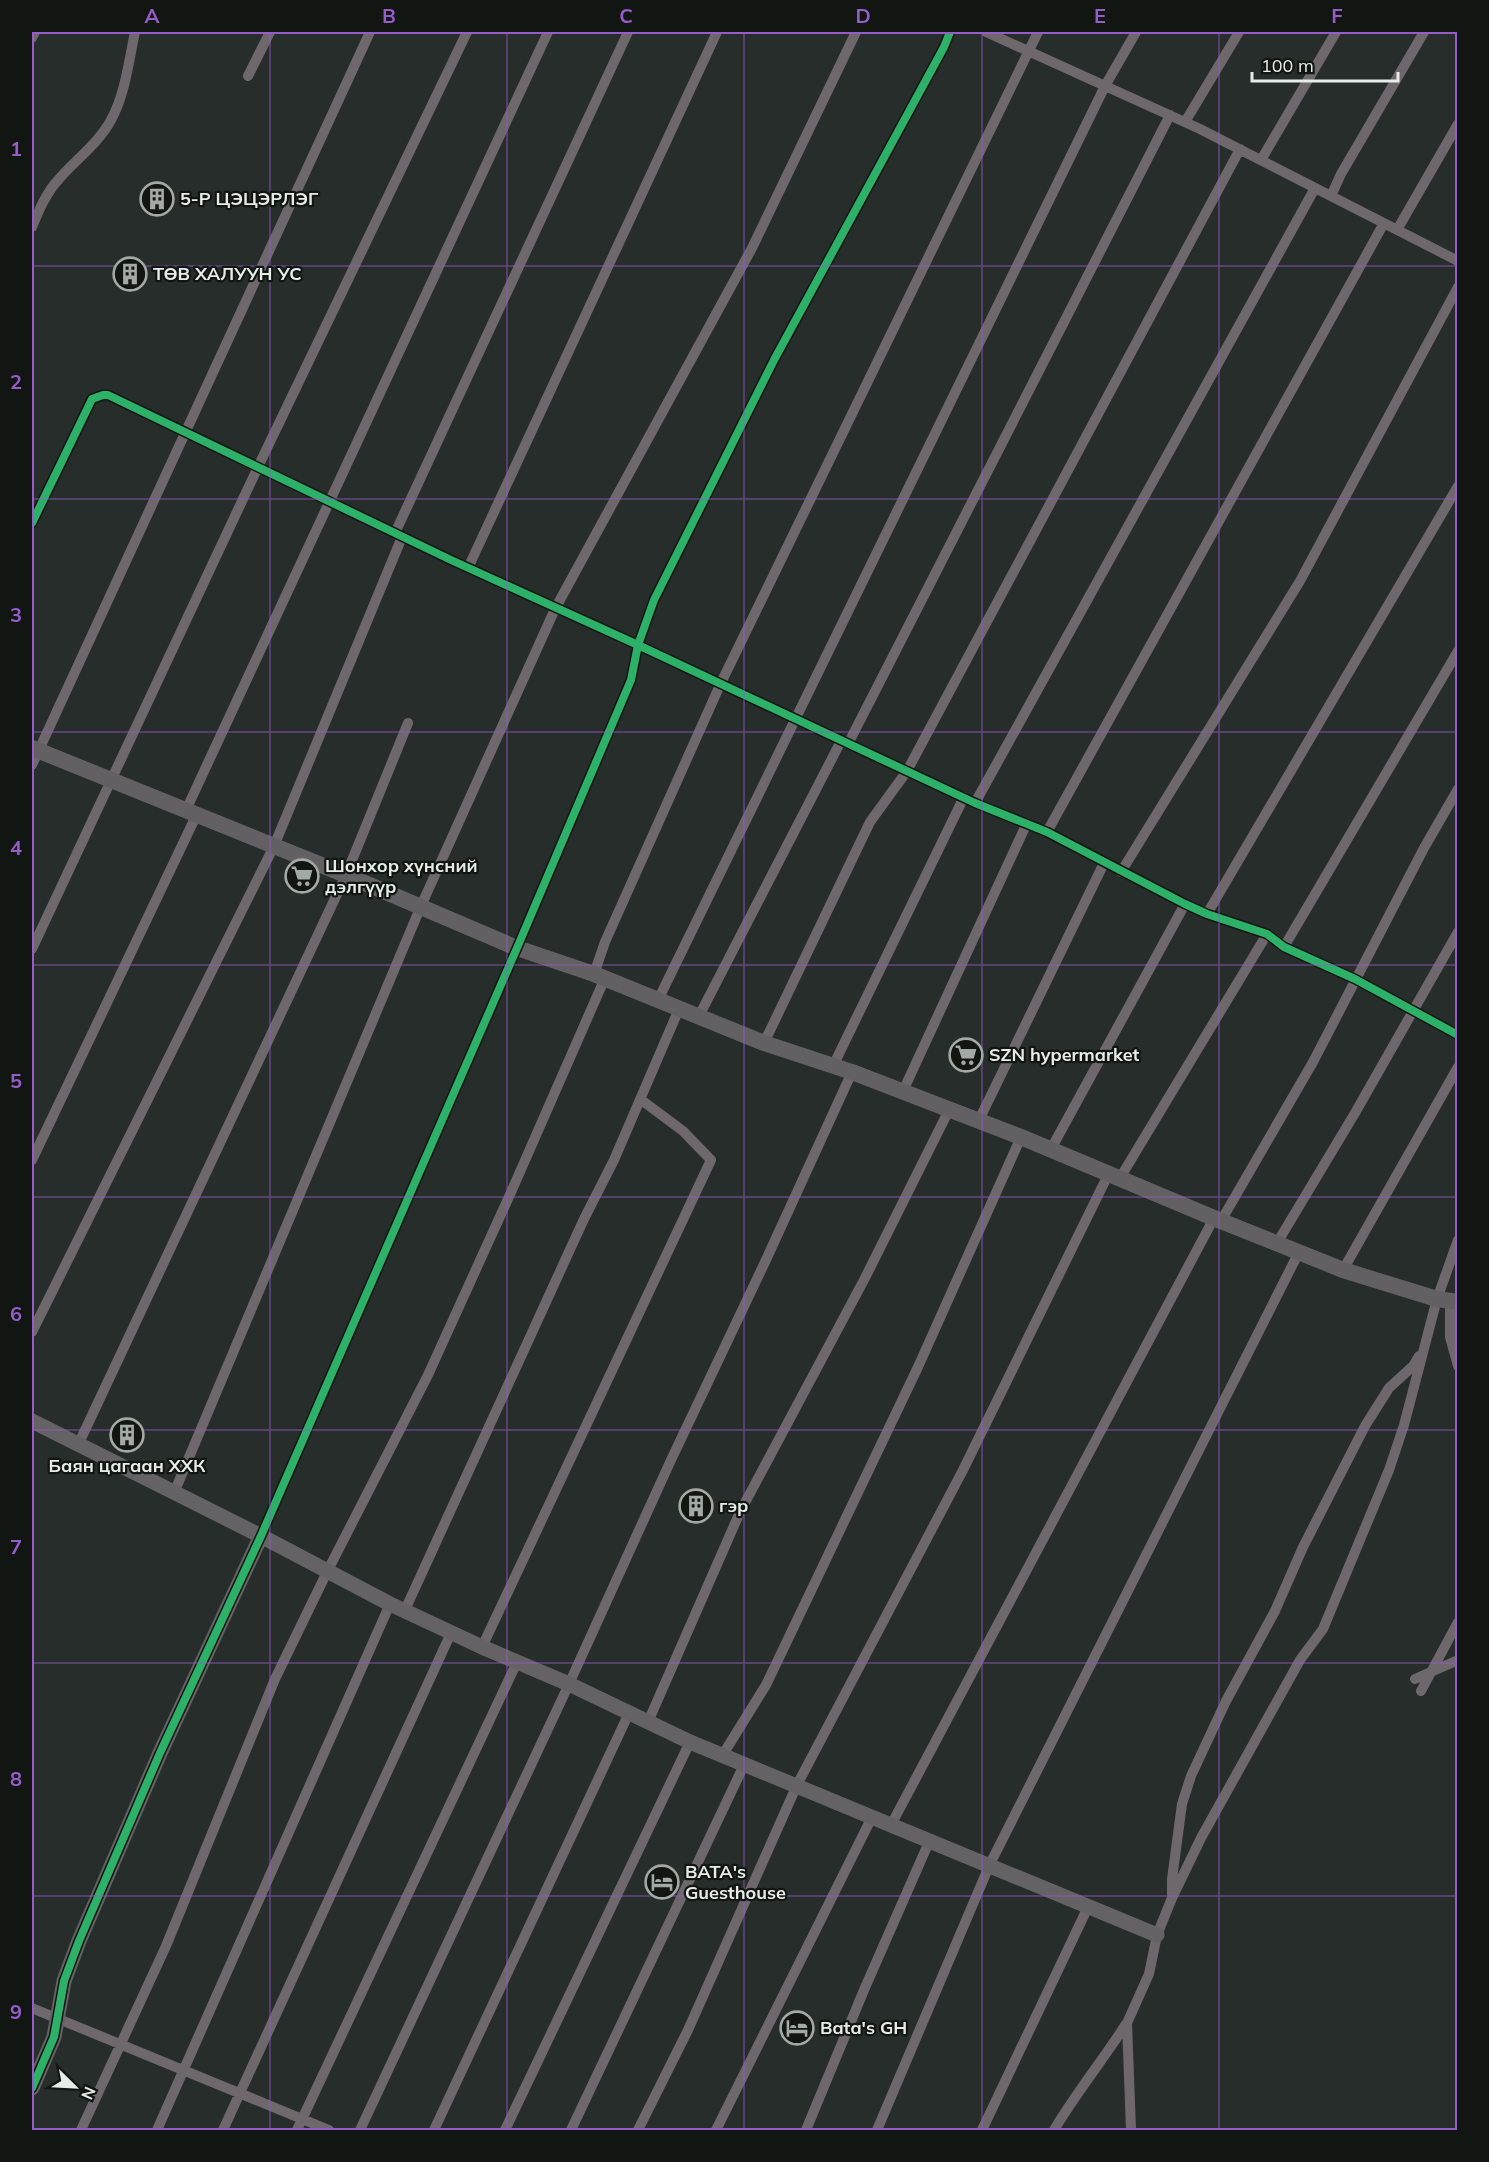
<svg xmlns="http://www.w3.org/2000/svg" width="1489" height="2162" viewBox="0 0 1489 2162" font-family="Mulish,sans-serif">
<style>
.lines{fill:none;stroke-linecap:round;stroke-linejoin:round}
.street{stroke:#6e686d;stroke-width:10}
.secondary{stroke:#656266;stroke-width:15}
.primary{stroke:#636063;stroke-width:16}
.cycleway-casing{stroke:#111613;stroke-width:11}
.cycleway{stroke:#2db169;stroke-width:8}
.grid{fill:none;stroke:#965cca;stroke-width:1.5;stroke-opacity:0.55}
.labels{text-anchor:middle;stroke-width:4.5;stroke-linejoin:round;paint-order:stroke}
.poi-label{font-size:18px;font-weight:bold;fill:#e6ede9;stroke:#111613;text-anchor:start}
.neatline{fill:none;stroke:#965cca;stroke-width:2}
.grid-label{font-size:20px;text-anchor:middle;font-weight:bold;fill:#965cca}
</style>
<rect width="100%" height="100%" fill="#272d2a"/>
<g class="lines">
<path class="street" d="M986,32L1200,129L1458,261
M32,38L35,32
M248,76L270,32
M1185,122L1239,32
M1261,160L1336,32
M1331,196L1341,174L1424,32
M32,227C39,210 46,193 59,179C76,159 98,144 111,120C125,95 129,60 135,32
M1397,230L1458,124
M32,523L92,399L103,395H108L451,560L638,645L975,803L1047,832L1185,904L1207,914L1267,934L1284,947L1355,979L1458,1035
M395,533L628,32
M468,568L717,32
M848,744L1170,115
M32,765L370,32
M975,803L1315,188
M186,810L548,32
M1047,832L1384,223
M1121,872L1300,581L1458,287
M1207,914L1458,486
M1284,947L1458,651
M32,949L258,467L467,32
M594,974L605,942L720,685L1038,32
M658,1000L1105,86L1136,32
M699,1016L841,741
M764,1043L870,822L907,771L1240,149
M833,1066L964,797
M903,1091L1027,823
M979,1120L1104,863
M1051,1149L1185,904
M32,1160L197,814
M1120,1178L1267,934
M1221,1221L1313,1062L1424,848L1458,789
M1277,1243L1355,1113L1458,932
M1343,1270L1458,1067
M1450,1301V1337L1458,1366
M32,1332L274,846L402,537
M78,1445L346,875L408,723
M174,1493L421,906L555,609L752,248L856,32
M261,1536L517,948L631,680L638,645L654,600L774,360L944,47L950,32
M405,1610L584,1219L614,1160L679,1009
M482,1647L711,1160L683,1131L640,1099
M1415,1679L1458,1660
M1421,1691L1458,1622
M648,1722L740,1512L865,1278L949,1110
M722,1756L766,1685L918,1367L1021,1137
M891,1825L1214,1218
M1172,1894V1879L1182,1804L1191,1776L1226,1701L1275,1611L1303,1547L1365,1426L1389,1388L1413,1366L1419,1356
M32,2008L329,2130
M81,2130L166,1946L275,1679L327,1572L428,1375L512,1190L605,978
M157,2130L390,1604
M223,2130L451,1633
M297,2130L517,1662
M360,2130L569,1684L671,1460L765,1262L852,1072
M434,2130L629,1713
M505,2130L690,1742
M571,2130L744,1765
M638,2130L688,2030L797,1785L963,1470L1109,1173
M716,2130L872,1817
M806,2130L864,1990L929,1842
M877,2130L990,1864L1299,1252
M982,2130L1088,1907
M1054,2130C1076,2093 1103,2060 1126,2024
M1131,2130L1127,2023L1149,1974L1157,1935L1172,1898L1201,1838L1300,1660L1323,1629L1389,1470L1404,1425L1437,1299L1458,1240"/>
<path class="secondary" d="M32,1421L261,1536L390,1604L482,1647L569,1684L690,1742L1157,1935
M32,2088L54,2037L64,1981L79,1941L160,1753L261,1536"/>
<path class="primary" d="M32,748L346,875L517,948L594,974L764,1043L852,1072L1021,1137L1221,1221L1343,1270L1437,1299L1458,1302"/>
<defs>
<path id="cycleway" d="M32,523L92,399L103,395H108L451,560L638,645L975,803L1047,832L1185,904L1207,914L1267,934L1284,947L1355,979L1458,1035
M32,2088L54,2037L64,1981L79,1941L160,1753L261,1536L517,948L631,680L638,645L654,600L774,360L944,47L950,32"/>
</defs>
<use href="#cycleway" class="cycleway-casing"/>
<use href="#cycleway" class="cycleway"/>
</g>
<path class="grid" d="M270,32V2130M507,32V2130M744,32V2130M982,32V2130M1219,32V2130M32,266H1458M32,499H1458M32,732H1458M32,965H1458M32,1197H1458M32,1430H1458M32,1663H1458M32,1896H1458"/>
<defs>
<symbol id="building-ring" viewBox="-11 -11 22 22"><circle r="9.5" fill="#111613" stroke="#a3aaa6" stroke-width="1.5"/><path d="M-4-6H4V6H1V3H-1V6H-4ZM-2.5-4.3h1.7v1.8h-1.7ZM.8-4.3h1.7v1.8H.8ZM-2.5-1h1.7V.8h-1.7ZM.8-1h1.7V.8H.8Z" fill="#a3aaa6"/></symbol>
<symbol id="supermarket-ring" viewBox="-11 -11 22 22"><circle r="9.5" fill="#111613" stroke="#a3aaa6" stroke-width="1.5"/><path d="M-6-5.5h2.5l.6 2H6L4.5 2H-2.5L-4.4-4H-6ZM-1.5 3.2a1.3 1.3 0 1 0 .1 0ZM3 3.2a1.3 1.3 0 1 0 .1 0Z" fill="#a3aaa6"/></symbol>
<symbol id="hotel-ring" viewBox="-11 -11 22 22"><circle r="9.5" fill="#111613" stroke="#a3aaa6" stroke-width="1.5"/><path d="M-6-4.5h1.5V1H6V5H4.5V3h-9V5H-6ZM-4 0a1.8 1.8 0 1 1 3.6 0ZM.5 0V-2.5h3Q6-2.5 6 0Z" fill="#a3aaa6"/></symbol>
</defs>
<g fill-rule="evenodd">
<use href="#building-ring" x="138" y="180" width="38" height="38"/>
<use href="#building-ring" x="111" y="255" width="38" height="38"/>
<use href="#supermarket-ring" x="283" y="857" width="38" height="38"/>
<use href="#supermarket-ring" x="947" y="1036" width="38" height="38"/>
<use href="#building-ring" x="108" y="1416" width="38" height="38"/>
<use href="#building-ring" x="677" y="1487" width="38" height="38"/>
<use href="#hotel-ring" x="643" y="1863" width="38" height="38"/>
<use href="#hotel-ring" x="778" y="2009" width="38" height="38"/>
</g>
<g class="labels">
<g class="poi-label">
<text x="180" y="205">5-Р ЦЭЦЭРЛЭГ</text>
<text x="153" y="280">ТӨВ ХАЛУУН УС</text>
<text x="325" y="872">Шонхор хүнсний<tspan x="325" dy="21">дэлгүүр</tspan></text>
<text x="989" y="1061">SZN hypermarket</text>
<text x="127" y="1472" text-anchor="middle">Баян цагаан ХХК</text>
<text x="719" y="1512">гэр</text>
<text x="685" y="1878">BATA's<tspan x="685" dy="21">Guesthouse</tspan></text>
<text x="820" y="2034">Bata's GH</text>
</g>
</g>
<rect width="1489" height="2162" fill="none" stroke="#111613" stroke-width="66"/>
<g transform="translate(75 2087) rotate(114)" stroke="#111613" stroke-width="4.5" paint-order="stroke">
<path d="M0-4.5L10 22L0 15L-10 22Z" fill="#e6ede9"/>
<text y="-9" font-size="16" font-weight="bold" text-anchor="middle" fill="#e6ede9">N</text>
</g>
<path d="M1252 72v9h146v-9" fill="none" stroke="#e6ede9" stroke-width="3"/>
<text x="1261" y="72" font-size="18" fill="#e6ede9" stroke="#111613" stroke-width="4.5" paint-order="stroke">100 m</text>
<rect x="33" y="33" width="1423" height="2096" class="neatline"/>
<g class="grid-label">
<text x="152" y="23">A</text>
<text x="389" y="23">B</text>
<text x="626" y="23">C</text>
<text x="863" y="23">D</text>
<text x="1100" y="23">E</text>
<text x="1337" y="23">F</text>
<text x="16" y="156">1</text>
<text x="16" y="389">2</text>
<text x="16" y="622">3</text>
<text x="16" y="855">4</text>
<text x="16" y="1088">5</text>
<text x="16" y="1321">6</text>
<text x="16" y="1554">7</text>
<text x="16" y="1786">8</text>
<text x="16" y="2019">9</text>
</g>
</svg>
